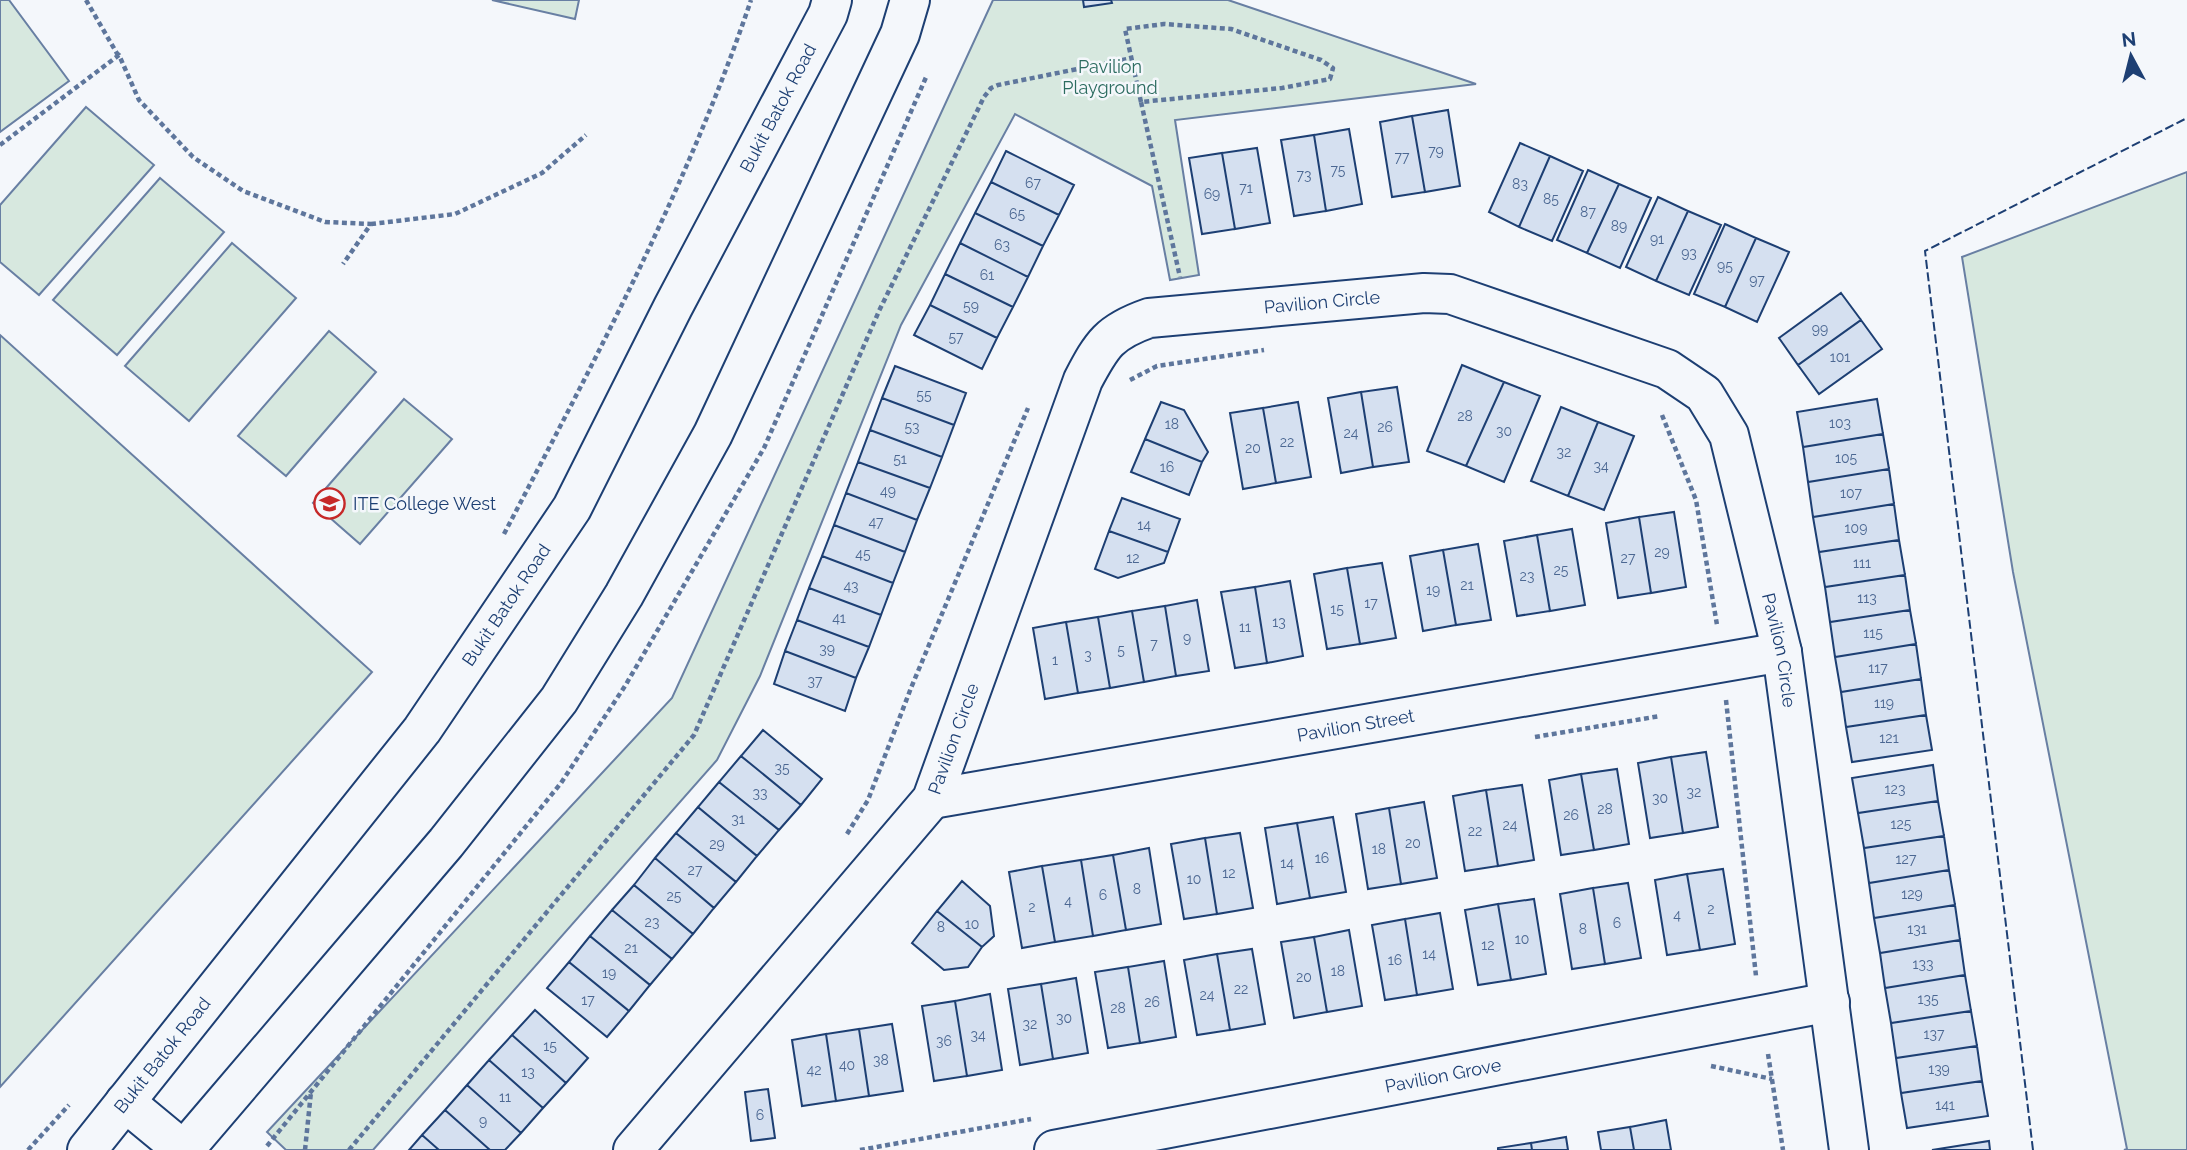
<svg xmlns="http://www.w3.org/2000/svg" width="2187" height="1150" viewBox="0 0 2187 1150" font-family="Raleway,sans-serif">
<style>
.green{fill:#d7e8df;stroke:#687fa3;stroke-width:2}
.building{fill:#d5e0f0;stroke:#1d3f73;stroke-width:2}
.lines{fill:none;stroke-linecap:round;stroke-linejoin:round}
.minor-casing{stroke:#1d3f73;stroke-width:42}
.major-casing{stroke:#1d3f73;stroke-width:42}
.path{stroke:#5e769c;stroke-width:4.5;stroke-dasharray:5 3.5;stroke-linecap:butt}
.minor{stroke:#f4f7fb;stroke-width:38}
.major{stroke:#f4f7fb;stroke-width:38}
.fence{stroke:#1d3f73;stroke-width:2;stroke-dasharray:9 3.5;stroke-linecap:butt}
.labels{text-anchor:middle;stroke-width:5;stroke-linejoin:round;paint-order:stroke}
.number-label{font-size:14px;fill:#4b6792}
.park-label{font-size:18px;fill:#2c6c60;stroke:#f4f7fb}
.street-label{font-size:18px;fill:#1d3f73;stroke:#f4f7fb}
.poi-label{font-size:18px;fill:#1d3f73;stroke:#f4f7fb;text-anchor:start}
</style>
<rect width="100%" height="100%" fill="#f4f7fb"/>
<path class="green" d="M0,0H9L69,81L0,132Z
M492,0H579L575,19Z
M993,0H1228L1476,84L1175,120L1199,275L1170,280L1152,186L1015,114L901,325L760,676L717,760L373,1150H286L267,1132L672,698Z
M86,107L154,165L39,295L0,262V205Z
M2187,172V1150H2124L2127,1149L2013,572L1962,257Z
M160,178L224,232L117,355L53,300Z
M232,243L296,298L189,421L125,366Z
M329,331L376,372L286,476L238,436Z
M0,335L372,672L0,1087Z
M404,399L452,439L360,544L313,503Z"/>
<path class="building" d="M1083,0H1111L1112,3L1084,7Z
M1448,110L1460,186L1425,192L1412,116Z
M1412,116L1425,192L1392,197L1380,122Z
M1349,129L1362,204L1326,211L1314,135Z
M1314,135L1326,211L1294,216L1281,140Z
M1520,143L1550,156L1519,227L1489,212Z
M1257,148L1270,223L1235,229L1222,153Z
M1006,151L1074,185L1059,215L991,182Z
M1222,153L1235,229L1202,234L1189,158Z
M1550,156L1583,171L1552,241L1519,227Z
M1588,170L1619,184L1587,253L1557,240Z
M991,182L1059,215L1043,246L975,213Z
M1619,184L1651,198L1620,268L1587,253Z
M1658,197L1688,211L1656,281L1626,267Z
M1688,211L1721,225L1689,295L1656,281Z
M975,213L1043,246L1028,277L960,243Z
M1725,224L1756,238L1725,307L1694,294Z
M1756,238L1789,252L1757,322L1725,307Z
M960,243L1028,277L1013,307L945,274Z
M945,274L1013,307L997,338L930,305Z
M1841,293L1861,320L1798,365L1779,338Z
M930,305L997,338L982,369L914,335Z
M1861,320L1882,349L1819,394L1798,365Z
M1462,365L1504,382L1466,466L1427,451Z
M895,366L966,393L954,425L882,398Z
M1504,382L1540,396L1504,482L1466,466Z
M1397,387L1409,462L1373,467L1361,392Z
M1361,392L1373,467L1341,473L1328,398Z
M882,398L954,425L942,457L870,430Z
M1877,399L1883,434L1803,447L1797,412Z
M1161,402L1184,410L1208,452L1202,462L1145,439Z
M1298,402L1311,477L1276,483L1263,408Z
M1561,407L1598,422L1568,496L1531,481Z
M1263,408L1276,483L1243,489L1230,413Z
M1598,422L1634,436L1604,510L1568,496Z
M870,430L942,457L930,488L858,462Z
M1883,434L1889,469L1808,482L1803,447Z
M1145,439L1202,462L1189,495L1131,472Z
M858,462L930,488L917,520L846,493Z
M1889,469L1894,504L1813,517L1808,482Z
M846,493L917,520L905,552L834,525Z
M1122,498L1180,519L1168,552L1109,531Z
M1894,504L1899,540L1819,552L1813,517Z
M1674,512L1686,587L1651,593L1639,517Z
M1639,517L1651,593L1618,598L1606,523Z
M834,525L905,552L893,583L822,556Z
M1572,529L1585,605L1550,611L1537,535Z
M1109,531L1168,552L1164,563L1118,578L1095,569Z
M1537,535L1550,611L1517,616L1504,541Z
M1899,540L1905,575L1825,587L1819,552Z
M1478,544L1491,620L1456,625L1443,550Z
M1443,550L1456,625L1423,631L1410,556Z
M822,556L893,583L881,615L809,588Z
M1382,563L1396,638L1360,644L1347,568Z
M1347,568L1360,644L1327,649L1314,574Z
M1905,575L1910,610L1830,622L1825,587Z
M1290,581L1303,656L1267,663L1255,587Z
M1255,587L1267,663L1235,668L1221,592Z
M809,588L881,615L869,647L797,620Z
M1197,600L1209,671L1176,676L1165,606Z
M1165,606L1176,676L1144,682L1132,611Z
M1910,610L1916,644L1835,657L1830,622Z
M1132,611L1144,682L1110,688L1098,617Z
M1098,617L1110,688L1078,693L1066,622Z
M797,620L869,647L856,678L785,651Z
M1066,622L1078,693L1045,699L1033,628Z
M1916,644L1921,679L1841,692L1835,657Z
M785,651L856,678L845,711L774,684Z
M1921,679L1926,715L1846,727L1841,692Z
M1926,715L1932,750L1852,762L1846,727Z
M763,730L822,779L801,805L741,756Z
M1706,752L1718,827L1683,833L1671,757Z
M741,756L801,805L779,830L719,782Z
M1671,757L1683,833L1650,838L1638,763Z
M1933,765L1938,801L1858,813L1852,778Z
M1617,769L1629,844L1594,850L1581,774Z
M1581,774L1594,850L1561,855L1549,780Z
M719,782L779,830L757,856L698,807Z
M1522,785L1534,860L1498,866L1486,790Z
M1486,790L1498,866L1465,871L1453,796Z
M1938,801L1944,836L1864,848L1858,813Z
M1424,802L1437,878L1401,884L1389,808Z
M698,807L757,856L736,882L676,833Z
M1389,808L1401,884L1368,889L1356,814Z
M1333,817L1346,892L1310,898L1297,823Z
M1297,823L1310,898L1277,904L1265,828Z
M676,833L736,882L714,908L655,858Z
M1240,833L1253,908L1217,914L1205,838Z
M1944,836L1949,870L1869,883L1864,848Z
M1205,838L1217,914L1184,919L1171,844Z
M1149,848L1161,924L1126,930L1113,855Z
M1113,855L1126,930L1093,936L1081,860Z
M655,858L714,908L693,934L634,885Z
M1081,860L1093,936L1055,942L1042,866Z
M1042,866L1055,942L1022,948L1009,872Z
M1723,869L1735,944L1700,950L1687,874Z
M1949,870L1955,905L1874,918L1869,883Z
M1687,874L1700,950L1667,955L1655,880Z
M962,881L990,906L994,936L982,947L937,911Z
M1628,883L1641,958L1605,964L1593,888Z
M634,885L693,934L672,959L612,910Z
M1593,888L1605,964L1572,969L1560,894Z
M1534,899L1546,974L1511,980L1498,904Z
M1498,904L1511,980L1478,985L1465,910Z
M1955,905L1960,940L1880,953L1874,918Z
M612,910L672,959L650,985L590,936Z
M937,911L982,947L968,967L944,970L912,943Z
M1440,913L1453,989L1417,995L1405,919Z
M1405,919L1417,995L1385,1000L1372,925Z
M1349,930L1362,1006L1327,1012L1314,937Z
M590,936L650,985L629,1011L569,962Z
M1314,937L1327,1012L1294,1018L1281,942Z
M1960,940L1965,975L1885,988L1880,953Z
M1252,949L1265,1024L1230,1030L1217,954Z
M1217,954L1230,1030L1197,1035L1184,960Z
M1164,961L1176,1037L1140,1043L1128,967Z
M569,962L629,1011L607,1037L547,988Z
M1128,967L1140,1043L1108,1048L1095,972Z
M1965,975L1971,1011L1891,1023L1885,988Z
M1076,978L1088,1053L1053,1059L1041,984Z
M1041,984L1053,1059L1020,1065L1008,989Z
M990,994L1002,1070L967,1076L955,1001Z
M955,1001L967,1076L934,1081L922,1006Z
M535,1010L588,1058L566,1083L512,1035Z
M1971,1011L1977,1046L1896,1058L1891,1023Z
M892,1024L903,1091L869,1096L859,1029Z
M859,1029L869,1096L836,1101L826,1034Z
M826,1034L836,1101L802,1106L792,1040Z
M512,1035L566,1083L543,1108L489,1060Z
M1977,1046L1982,1081L1901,1093L1896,1058Z
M489,1060L543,1108L521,1133L467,1085Z
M1982,1081L1988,1116L1907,1128L1901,1093Z
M467,1085L521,1133L505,1150H490L445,1110Z
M768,1089L775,1138L751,1141L745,1092Z
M445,1110L490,1150H439L422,1135Z
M1666,1120L1671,1150H1634L1630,1127Z
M1630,1127L1634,1150H1601L1598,1132Z
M422,1135L439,1150H409Z
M1566,1137L1568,1150H1532L1531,1143Z
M1989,1141L1990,1150H1932Z
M1531,1143L1532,1150H1498V1148Z"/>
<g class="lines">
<defs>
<g id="minor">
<path id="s1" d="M932,799L1782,652"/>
<path d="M125,1102L183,1150"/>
<path id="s2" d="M633,1150L932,799L1083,380C1102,344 1109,332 1149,318L1424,293L1450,294L1667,369L1704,394L1729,435L1782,652L1849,1150"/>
<path id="s3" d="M1054,1150L1830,1002"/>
</g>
<g id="major">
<path id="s4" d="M87,1150L422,730L572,508L673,307L828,14L832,0"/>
<path d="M184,1150L446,843L559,700L624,595L713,434L900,34L910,0"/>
</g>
</defs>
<use href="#minor" class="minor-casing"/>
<use href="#major" class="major-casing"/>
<path class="path" d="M86,0L119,57
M1141,102L1125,29L1164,24L1231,29L1321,60L1333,68L1330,79L1282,88L1141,102L1180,277
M0,145L119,55L139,100L193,157L243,191L325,222L371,224L343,264
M371,224L455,214L542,173L586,135
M1130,380L1157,366L1264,350
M1662,415L1696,500L1717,625
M504,534C595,360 688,186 751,0
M1726,700L1756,976
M1535,737L1660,716
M847,834L868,800L911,688L1028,408
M1768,1054L1783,1150
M1711,1066L1772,1079
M267,1146L561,783L625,686L764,448L927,75
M28,1150L69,1105
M305,1150L311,1092
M349,1150L694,735L879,311L984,97L991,88L998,85L1132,58
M860,1150L1031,1119"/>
<use href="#minor" class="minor"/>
<use href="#major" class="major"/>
<path class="fence" d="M2033,1150L1925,251L2187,118"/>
</g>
<defs>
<symbol id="school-ring" viewBox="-11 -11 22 22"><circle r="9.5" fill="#f4f7fb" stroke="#c62828" stroke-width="1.5"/><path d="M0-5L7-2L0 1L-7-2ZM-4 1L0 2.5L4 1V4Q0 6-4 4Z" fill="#c62828"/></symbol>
</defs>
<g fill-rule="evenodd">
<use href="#school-ring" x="312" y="486" width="35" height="35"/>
</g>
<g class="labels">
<g class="number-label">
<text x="1436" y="156">79</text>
<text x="1402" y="162">77</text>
<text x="1338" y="175">75</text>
<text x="1304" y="180">73</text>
<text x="1033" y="188">67</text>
<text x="1520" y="189">83</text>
<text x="1246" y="193">71</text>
<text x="1212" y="199">69</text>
<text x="1551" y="204">85</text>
<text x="1588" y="217">87</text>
<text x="1017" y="219">65</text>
<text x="1619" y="231">89</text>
<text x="1657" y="244">91</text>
<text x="1002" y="250">63</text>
<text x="1689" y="258">93</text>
<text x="1725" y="271">95</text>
<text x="987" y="280">61</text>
<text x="1757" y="285">97</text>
<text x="971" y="311">59</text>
<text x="1820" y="334">99</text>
<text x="956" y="342">57</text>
<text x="1840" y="362">101</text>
<text x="924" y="400">55</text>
<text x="1465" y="421">28</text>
<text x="1840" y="428">103</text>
<text x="1172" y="429">18</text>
<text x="912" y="432">53</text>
<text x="1385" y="432">26</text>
<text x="1504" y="436">30</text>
<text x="1351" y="438">24</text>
<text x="1287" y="447">22</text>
<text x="1253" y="453">20</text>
<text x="1564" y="457">32</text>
<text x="1846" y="463">105</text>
<text x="900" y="464">51</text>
<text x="1601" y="471">34</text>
<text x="1167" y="472">16</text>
<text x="888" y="496">49</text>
<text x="1851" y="498">107</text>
<text x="876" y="527">47</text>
<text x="1144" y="530">14</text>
<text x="1856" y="533">109</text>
<text x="1662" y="557">29</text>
<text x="863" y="559">45</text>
<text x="1133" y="563">12</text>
<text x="1628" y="563">27</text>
<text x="1862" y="568">111</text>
<text x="1561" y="575">25</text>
<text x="1527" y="581">23</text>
<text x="1467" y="590">21</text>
<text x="851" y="591">43</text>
<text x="1433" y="595">19</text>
<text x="1867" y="603">113</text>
<text x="1371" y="608">17</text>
<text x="1337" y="614">15</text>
<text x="839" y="623">41</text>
<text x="1279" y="627">13</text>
<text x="1245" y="632">11</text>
<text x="1873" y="638">115</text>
<text x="1187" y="643">9</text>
<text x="1154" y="649">7</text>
<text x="827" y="654">39</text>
<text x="1121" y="655">5</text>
<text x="1088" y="660">3</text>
<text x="1055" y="665">1</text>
<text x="1878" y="673">117</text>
<text x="815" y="686">37</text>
<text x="1884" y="708">119</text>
<text x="1889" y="743">121</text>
<text x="782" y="773">35</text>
<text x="1895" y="794">123</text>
<text x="1694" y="797">32</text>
<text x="760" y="798">33</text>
<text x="1660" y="803">30</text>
<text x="1605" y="814">28</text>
<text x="1571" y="820">26</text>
<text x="738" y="824">31</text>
<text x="1901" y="829">125</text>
<text x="1510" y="830">24</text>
<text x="1475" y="836">22</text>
<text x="1413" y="848">20</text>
<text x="717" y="849">29</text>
<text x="1379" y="854">18</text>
<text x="1322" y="863">16</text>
<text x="1906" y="864">127</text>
<text x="1287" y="868">14</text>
<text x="695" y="875">27</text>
<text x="1229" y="878">12</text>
<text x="1194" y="884">10</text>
<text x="1137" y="894">8</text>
<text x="1912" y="899">129</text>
<text x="1103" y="900">6</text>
<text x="674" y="901">25</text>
<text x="1068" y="906">4</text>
<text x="1032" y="912">2</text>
<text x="1711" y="914">2</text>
<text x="1677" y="920">4</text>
<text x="652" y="927">23</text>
<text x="1617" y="928">6</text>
<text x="972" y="929">10</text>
<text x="941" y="932">8</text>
<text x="1583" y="934">8</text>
<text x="1917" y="934">131</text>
<text x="1522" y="944">10</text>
<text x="1488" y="950">12</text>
<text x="631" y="953">21</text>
<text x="1429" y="959">14</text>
<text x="1395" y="965">16</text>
<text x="1923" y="969">133</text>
<text x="1338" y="976">18</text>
<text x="609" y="978">19</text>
<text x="1304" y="982">20</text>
<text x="1241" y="994">22</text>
<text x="1207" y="1000">24</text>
<text x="1928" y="1004">135</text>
<text x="588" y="1005">17</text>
<text x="1152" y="1007">26</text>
<text x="1118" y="1013">28</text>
<text x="1064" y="1023">30</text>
<text x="1030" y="1029">32</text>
<text x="1934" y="1039">137</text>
<text x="978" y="1040">34</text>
<text x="944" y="1046">36</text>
<text x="550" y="1051">15</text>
<text x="881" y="1065">38</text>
<text x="847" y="1070">40</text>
<text x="1939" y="1074">139</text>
<text x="814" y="1075">42</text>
<text x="528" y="1077">13</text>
<text x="505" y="1102">11</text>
<text x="1945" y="1110">141</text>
<text x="760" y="1120">6</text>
<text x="483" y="1126">9</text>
</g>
<g class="park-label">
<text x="1110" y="73">Pavilion<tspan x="1110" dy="21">Playground</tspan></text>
</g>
<g class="street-label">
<text dy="6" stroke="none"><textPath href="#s4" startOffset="1255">Bukit Batok Road</textPath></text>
<text dy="6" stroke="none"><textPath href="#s2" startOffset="1174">Pavilion Circle</textPath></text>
<text dy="6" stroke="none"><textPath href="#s4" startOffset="688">Bukit Batok Road</textPath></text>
<text dy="6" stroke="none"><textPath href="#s2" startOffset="1846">Pavilion Circle</textPath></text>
<text dy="6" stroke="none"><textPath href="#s1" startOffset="430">Pavilion Street</textPath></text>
<text dy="6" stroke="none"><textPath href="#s2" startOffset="525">Pavilion Circle</textPath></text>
<text dy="6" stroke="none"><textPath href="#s4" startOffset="121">Bukit Batok Road</textPath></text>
<text dy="6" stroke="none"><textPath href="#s3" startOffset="396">Pavilion Grove</textPath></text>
</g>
<g class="poi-label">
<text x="353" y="510">ITE College West</text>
</g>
</g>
<g transform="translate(2131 56) rotate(353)" stroke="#f4f7fb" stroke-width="5" paint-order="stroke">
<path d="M0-5L12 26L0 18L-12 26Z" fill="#1d3f73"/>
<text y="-10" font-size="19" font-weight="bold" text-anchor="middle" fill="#1d3f73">N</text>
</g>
</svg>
